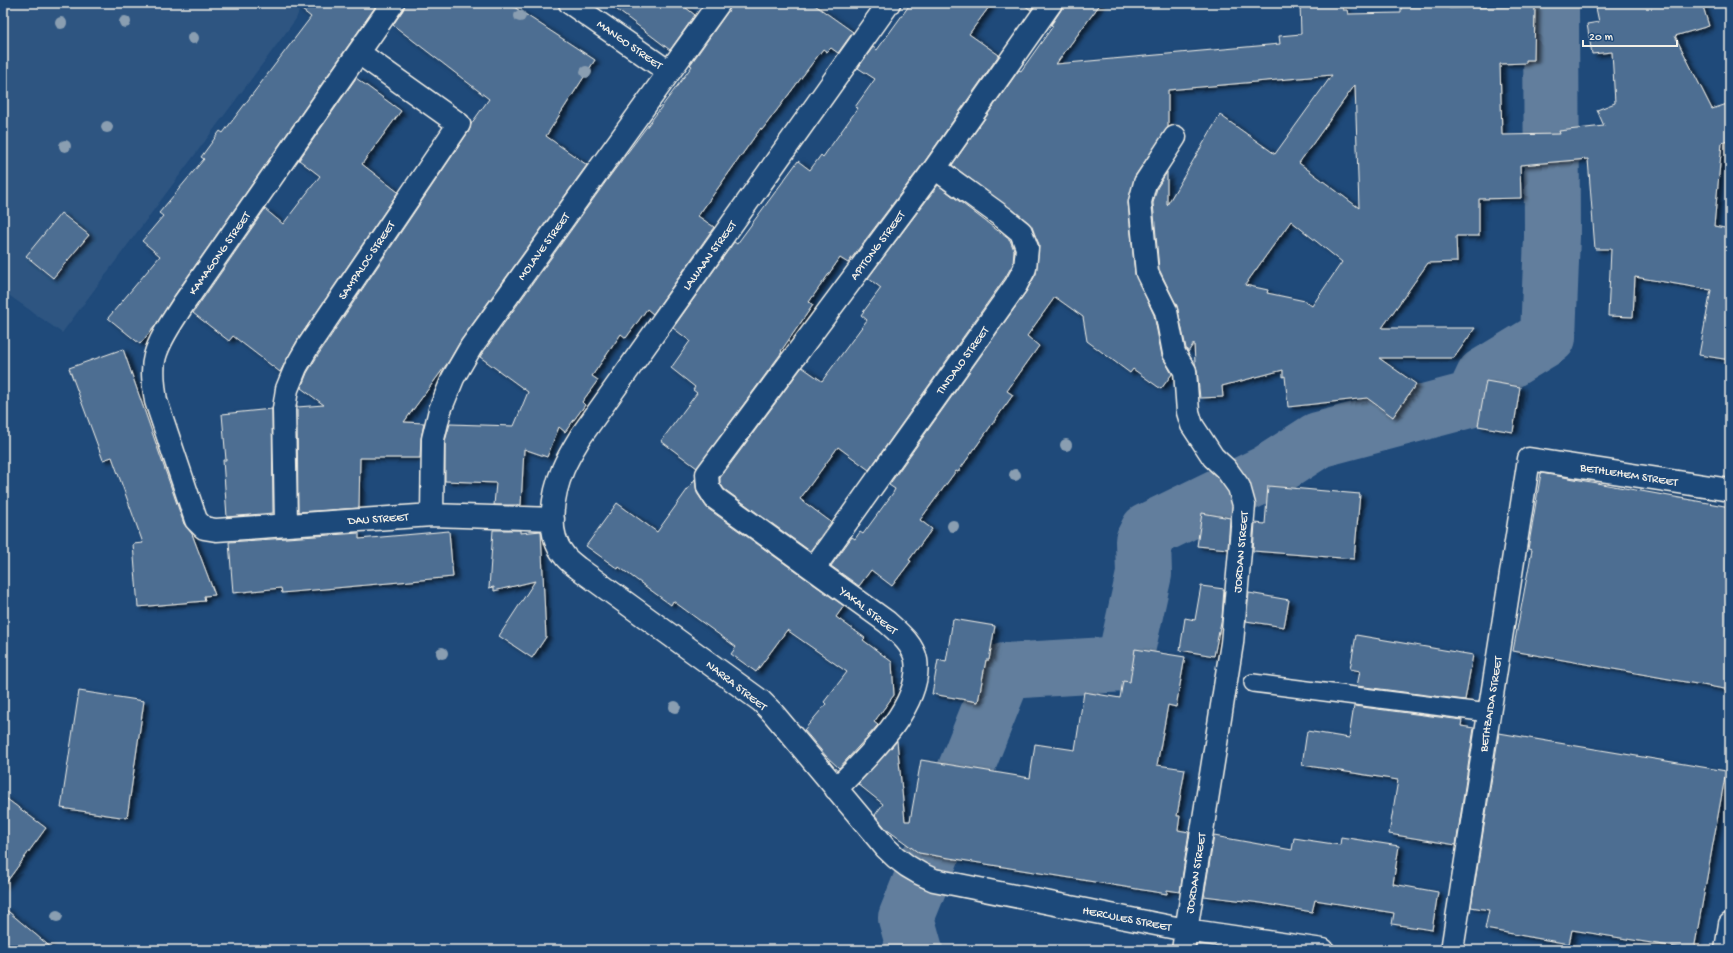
<svg xmlns="http://www.w3.org/2000/svg" width="1733" height="953" viewBox="0 0 1733 953" font-family="'Gochi Hand',sans-serif">
<style>
.built{fill:#2d5581}
.lines{fill:none;stroke-linecap:round;stroke-linejoin:round}
.river{stroke:#627e9d;stroke-width:56}
.building{fill:#4d6e92;stroke:#f4f1e8;fill-rule:evenodd;filter:url(#shadow)}
.service-casing{stroke:#f4f1e8;stroke-width:20}
.minor-casing{stroke:#f4f1e8;stroke-width:25}
.service{stroke:#1f4a7a;stroke-width:17}
.minor{stroke:#1f4a7a;stroke-width:22}
.tree{fill:#8a9eb1}
.labels{text-anchor:middle;stroke-width:3.5;stroke-linejoin:round;paint-order:stroke}
.street-label{font-size:12px;fill:#f4f1e8;stroke:#1f4a7a}
</style>
<defs>
<filter id="shadow"><feDropShadow dx="4.5" dy="2.5" stdDeviation="2" flood-color="#0009"/></filter>
</defs>
<rect width="100%" height="100%" fill="#1f4a7a"/>
<filter id="ink" filterUnits="userSpaceOnUse"><feTurbulence type="fractalNoise" baseFrequency=".025" numOctaves="2"/><feDisplacementMap in="SourceGraphic" scale="8" xChannelSelector="R" yChannelSelector="G"/><feConvolveMatrix kernelMatrix="1 2 1 2 8 2 1 2 1" color-interpolation-filters="sRGB"/></filter>
<g filter="url(#ink)">
<path class="built" d="M3,3H302L296,19L62,333L3,291Z"/>
<g class="lines">
<path class="river" d="M915,950L906,918L1005,671L1124,664L1144,574L1143,541L1148,531L1267,473L1318,440L1473,399L1484,376L1548,337L1552,237L1551,3"/>
</g>
<path class="building" d="M293,3H378L172,299L155,326L140,344L108,318L160,256L142,241L163,216L159,213L204,159L201,157L220,131L223,133L311,17Z
M405,3H508L595,60L546,136L587,165L461,340L449,361L404,422L424,423L421,439L420,458H360L359,508L298,512L297,407L324,405L301,388L307,373L318,355L469,131L471,124L489,99L393,25L403,10Z
M608,3H680L695,15L670,50Z
M731,3H812L853,32L838,53L831,48L827,52L823,49L762,130L761,128L698,216L714,227L653,314L647,309L626,338L621,334L592,376L598,380L582,402L585,405L565,432L559,427L547,457L524,449L521,505H494L496,483L445,481V441L450,424L514,426L528,392L480,357L482,354L607,180L692,66L690,65L729,10Z
M911,3H992L969,34L999,55L925,161L848,263L840,258L809,302L813,305L781,351L782,352L697,468L661,441L697,393L693,390L695,387L671,368L690,341L673,328L734,242L737,244L798,161L810,170L821,155L823,157L858,108L855,107L875,79L858,68L873,47L877,50Z
M1021,3H1036L1031,10Z
M1063,3H1101L1056,64L1280,44L1279,36L1301,34L1300,3H1343V10H1347L1348,14L1401,13V7L1449,6V8L1535,6L1534,60H1526V63L1500,64L1502,135L1560,134L1559,131L1604,126L1597,110L1615,103L1612,52L1592,54L1587,24L1599,22L1595,3H1702L1709,26L1675,36L1712,109L1730,103V140L1722,143L1714,226L1730,229V360L1699,355L1711,290L1635,277L1633,317L1608,316L1611,249H1595L1588,159L1520,165L1521,198L1479,199V236H1456L1457,262L1428,263L1382,328H1475L1454,358H1379L1416,384L1393,417L1367,398L1288,407L1285,376L1283,377V370L1222,386L1223,397L1200,398L1197,370L1195,363L1194,343L1188,352L1186,348L1177,306L1159,269L1153,203L1157,188L1167,172V205L1220,115L1275,154L1332,75L1168,90V127L1135,176L1128,203L1135,274L1154,315L1162,356L1172,374L1161,389L1133,369L1130,373L1087,341L1083,317L1055,297L1027,336L1039,346L1007,391L1013,395L958,472L956,471L920,520L932,529L909,560L911,561L892,586L871,570L859,586L831,566L852,537L855,539L860,532L863,534L893,493L895,489L889,485L1026,292L1036,274L1039,244L1029,223L952,165L1019,70L1021,71L1053,26L1051,25L1061,10ZM1355,85L1359,208L1299,163ZM1291,221L1342,262L1312,306L1305,301L1267,293L1268,290L1245,285Z
M356,78L401,111L362,164L398,192L297,341L280,372L233,336L229,341L193,313L265,209L283,224L320,176L299,160Z
M938,185L1010,240L1014,250L1013,264L1005,278L869,470L838,447L800,499L831,522L810,551L724,489L720,483V478L802,367L822,381L867,320L861,315L881,288L868,278Z
M61,213L89,235L53,278L26,256Z
M123,349L184,524L192,534L215,595L204,596L205,601L138,607L133,544L143,543L112,457L103,460L69,368Z
M1486,381L1520,387L1513,432L1478,426Z
M272,409L273,513L227,517L223,460H226L222,414Z
M1541,473L1730,507V690L1513,651L1532,550L1528,549Z
M695,479L697,493L707,508L844,606L836,617L865,638L863,640L892,662L894,695L874,722L878,725L839,768L826,756L804,730L826,704L824,702L847,672L787,630L756,672L731,654L736,647L673,601L671,605L619,567L618,569L586,546L617,503L657,532Z
M1268,486L1360,494L1354,559L1253,551L1255,523L1265,524Z
M1202,513L1230,518L1228,549L1197,546Z
M493,530H520V533L541,531L546,637L532,658L499,636L535,581L494,591V587L489,588Z
M449,531L453,577L282,593L281,588L233,593L229,542L359,533V539Z
M1201,586L1224,589L1222,617L1214,656L1180,650L1185,618L1195,620Z
M1249,593L1289,600L1284,627L1246,621Z
M953,619L995,626L989,660H986L978,702L932,694L938,660L946,662Z
M1356,635L1473,655L1465,700L1357,686L1360,671L1350,669Z
M1135,649L1185,657L1176,707L1168,705L1157,765L1185,769L1177,816H1180L1178,830L1189,832L1180,892L1167,890V894L919,853L886,829L875,815L883,804L858,784L897,741L905,821H910L921,760L1030,778L1035,744L1075,750L1084,692L1120,698L1123,681L1130,682Z
M79,691L144,701L127,818L61,808Z
M1354,706L1462,720L1461,726L1474,728L1456,845L1389,834L1398,780L1302,765L1307,731L1349,738Z
M1499,733L1726,771L1694,950L1572,930L1569,944L1485,929L1489,910L1471,907Z
M3,796L46,828L3,887Z
M1214,836L1292,850L1294,838L1340,845L1341,837L1399,846L1393,884L1438,892L1432,930L1392,924L1394,913L1315,900L1312,912L1261,903L1204,896Z
M3,907L54,950H3Z"/>
<g class="lines">
<defs>
<path id="service" d="M1253,683L1489,713"/>
<path id="minor" d="M393,3L182,306C172,322 160,338 155,356C151,370 154,387 156,401L196,520L204,528L216,530L432,515L553,519
M570,3L669,72
M889,3L581,436C575,446 568,457 563,469C553,493 545,533 564,555C567,560 573,564 578,568L761,701L773,713L886,848C900,863 914,872 934,880L1186,930L1323,950
M1175,137L1145,183L1140,202L1147,273L1166,311L1174,353L1185,371L1188,412L1192,425L1213,457L1226,469L1239,487L1244,505L1232,643L1183,950
M432,515L433,439L440,410L453,378L471,347L719,3
M286,524L284,409L287,389L296,367L307,348L459,124L359,53
M814,568L1016,285L1025,268L1027,248L1021,232L1004,218L935,168
M836,789C865,759 923,706 916,660C913,644 898,632 887,622L715,498L708,487L707,474L935,168L1051,3
M1452,950L1529,459L1730,490
M1726,950L1730,924"/>
</defs>
<use href="#service" class="service-casing"/>
<use href="#minor" class="minor-casing"/>
<use href="#service" class="service"/>
<use href="#minor" class="minor"/>
</g>
<g class="tree">
<circle cx="520" cy="16" r="6"/>
<circle cx="125" cy="22" r="6"/>
<circle cx="61" cy="23" r="6"/>
<circle cx="193" cy="38" r="6"/>
<circle cx="586" cy="72" r="6"/>
<circle cx="107" cy="127" r="6"/>
<circle cx="65" cy="146" r="6"/>
<circle cx="1066" cy="445" r="6"/>
<circle cx="1015" cy="475" r="6"/>
<circle cx="953" cy="526" r="6"/>
<circle cx="442" cy="653" r="6"/>
<circle cx="675" cy="707" r="6"/>
<circle cx="57" cy="916" r="6"/>
</g>
</g>
<g class="labels">
<g class="street-label">
<text transform="translate(630 44) rotate(35)" y="4">MANGO STREET</text>
<text transform="translate(877 245) rotate(-53)" y="4">APITONG STREET</text>
<text transform="translate(543 246) rotate(-54)" y="4">MOLAVE STREET</text>
<text transform="translate(219 253) rotate(-55)" y="4">KAMAGONG STREET</text>
<text transform="translate(709 255) rotate(-54)" y="4">LAWAAN STREET</text>
<text transform="translate(366 260) rotate(-56)" y="4">SAMPALOC STREET</text>
<text transform="translate(962 360) rotate(-54)" y="4">TINDALO STREET</text>
<text transform="translate(1629 474) rotate(9)" y="4">BETHLEHEM STREET</text>
<text transform="translate(378 518) rotate(-4)" y="4">DAU STREET</text>
<text transform="translate(1240 552) rotate(-85)" y="4">JORDAN STREET</text>
<text transform="translate(869 610) rotate(38)" y="4">YAKAL STREET</text>
<text transform="translate(737 685) rotate(38)" y="4">NARRA STREET</text>
<text transform="translate(1490 704) rotate(-81)" y="4">BETHZAIDA STREET</text>
<text transform="translate(1195 873) rotate(-81)" y="4">JORDAN STREET</text>
<text transform="translate(1127 918) rotate(11)" y="4">HERCULES STREET</text>
</g>
</g>
<rect width="1733" height="953" fill="none" stroke="#1f4a7a" stroke-width="16"/>
<rect x="8" y="8" width="1717" height="937" fill="none" stroke="#f4f1e8" stroke-width="1.5" filter="url(#ink)"/>
<path d="M1583 40v6h94v-6" fill="none" stroke="#f4f1e8" stroke-width="2"/>
<text x="1589" y="40" font-size="12" fill="#f4f1e8" stroke="#1f4a7a" stroke-width="3" paint-order="stroke">20 m</text>
</svg>
